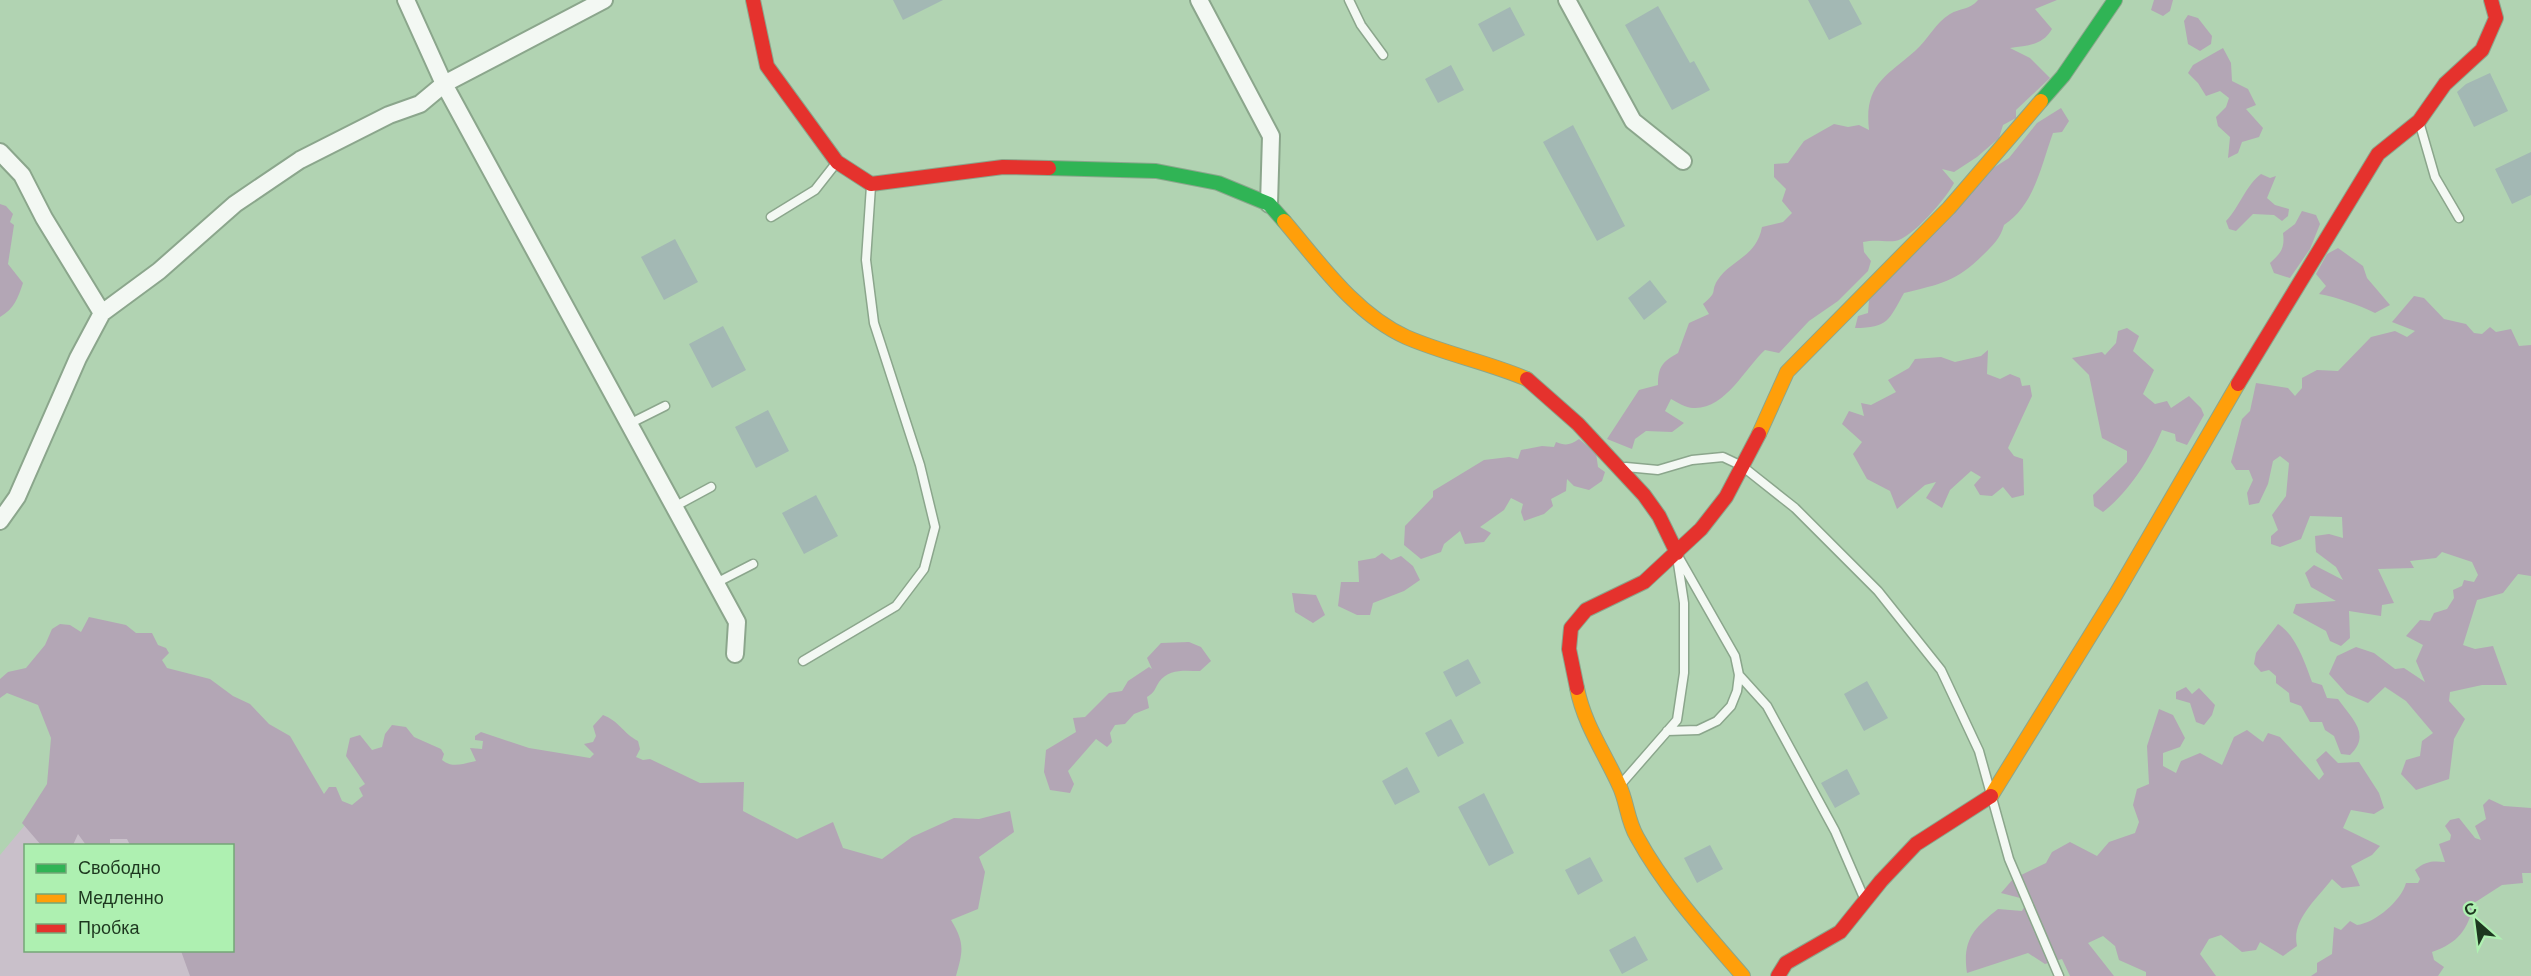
<svg xmlns="http://www.w3.org/2000/svg" width="2531" height="976" viewBox="0 0 2531 976" font-family="Arial,sans-serif">
<style>
.green{fill:#c9c0ca;fill-rule:evenodd}
.forest{fill:#b3a6b5}
.building{fill:#a3b8b4}
.lines{fill:none;stroke-linecap:round;stroke-linejoin:round}
.lane-casing{stroke:#8ba68c;stroke-width:11}
.street-casing{stroke:#8ba68c;stroke-width:20}
.fast-casing{stroke:#8ba68c;stroke-width:16}
.slow-casing{stroke:#8ba68c;stroke-width:16}
.jam-casing{stroke:#8ba68c;stroke-width:16}
.lane{stroke:#f3f8f3;stroke-width:8}
.street{stroke:#f3f8f3;stroke-width:16}
.fast{stroke:#30b455;stroke-width:14}
.slow{stroke:#ff9f0a;stroke-width:14}
.jam{stroke:#e5322d;stroke-width:14}
</style>
<rect width="100%" height="100%" fill="#b1d3b2"/>
<path class="green" d="M104,730L404,976H0V855ZM26,846H232V950H26Z"/>
<path class="forest" d="M1978,0H2057L2035,9L2052,29C2042,46 2028,45 2010,48L2030,58L2050,78L2016,110V118L2003,125L1999,138L1977,157L1954,172L1942,169L1954,183C1947,197 1912,239 1895,241C1884,242 1875,239 1863,242L1864,252L1871,261L1868,271L1838,301L1809,321L1779,353L1765,350C1745,368 1725,410 1693,408C1686,408 1677,402 1671,399L1665,411L1684,423L1672,432L1646,431L1635,439L1632,449L1607,439L1639,390L1658,385C1658,367 1662,362 1678,353L1689,323L1709,314L1703,304C1719,291 1710,293 1717,281C1731,259 1756,258 1762,227L1783,222L1792,213L1782,201L1786,189L1774,177V164L1788,163L1804,141L1834,124L1848,127L1859,125L1869,130C1864,85 1885,77 1915,51C1928,40 1935,23 1950,14C1960,8 1970,10 1978,0Z
M2154,0H2173L2170,11L2163,16L2151,10Z
M2188,15L2198,18L2212,36L2211,44L2200,51L2188,44L2184,21Z
M2223,48L2231,63L2232,81L2248,89L2256,105L2246,109L2263,128L2259,137L2242,142L2238,153L2228,158L2230,137L2218,126L2216,117L2226,107L2229,98L2220,91L2206,96L2198,83L2188,73L2193,65Z
M2061,108L2069,121L2062,132L2053,133C2041,166 2034,206 2004,225C2000,239 1993,245 1983,255C1956,282 1940,284 1904,293C1889,320 1888,328 1855,328L1858,316L1868,313L1869,300L1973,181L2009,158L2037,123Z
M2261,174L2270,178L2276,176L2267,198L2275,205L2289,209L2288,216L2282,221L2274,215L2253,214L2236,231L2229,229L2226,221C2239,208 2246,185 2261,174Z
M0,204L6,206L13,214L10,222L14,225L8,264L23,283C18,298 14,309 0,317Z
M2302,211L2316,215L2320,224L2310,249L2290,278L2274,273L2270,263C2281,253 2285,248 2283,233L2295,224Z
M2338,248L2363,266L2367,278L2390,305L2375,313C2359,305 2336,297 2319,294L2326,286L2316,274L2327,254Z
M2414,296L2424,298L2444,319L2466,324L2474,333L2482,334L2490,327L2496,332L2511,329L2519,346L2531,345V576L2518,574L2503,593L2477,600L2463,645L2475,649L2493,646L2507,685H2482L2450,692L2449,701L2465,719L2454,739L2449,779L2416,790L2401,774L2406,760L2420,756L2422,741L2433,733L2406,701L2385,687L2368,703L2347,694L2329,674L2337,656L2356,647L2374,653L2395,669L2404,668L2425,682L2416,661L2423,645L2406,636L2420,620L2430,621L2434,613L2447,609L2454,598L2453,590L2462,586L2464,580L2474,582L2478,575L2472,562L2442,552L2436,558L2410,561L2414,568L2378,569L2394,603L2382,605L2381,616L2349,611L2350,638L2341,646L2330,641L2326,631L2293,613L2296,604L2336,601L2311,587L2305,573L2314,565L2343,580L2336,567L2316,552L2315,536L2329,534L2343,538L2342,517L2310,516L2301,539L2280,547L2271,544V536L2278,530L2272,515L2286,496L2289,463L2280,456L2273,461L2268,484L2259,503L2249,505L2247,493L2253,480L2249,470H2236L2231,462L2242,419L2250,411L2256,383L2288,388L2295,396L2302,388V378L2317,370L2338,371L2371,337L2395,331L2407,337L2415,331L2392,322Z
M2127,328L2139,336L2133,351L2154,370L2143,394L2155,404L2167,401L2171,408L2189,396L2201,408L2204,415L2187,445L2176,441L2175,434L2162,430C2150,459 2128,493 2103,512L2094,506L2093,495L2127,462V451L2102,438L2089,375L2072,358L2102,352L2105,355L2116,343L2118,331Z
M1988,350L1987,374L2000,379L2010,374L2020,378L2022,386L2030,385L2032,396L2008,448L2014,456L2023,459L2024,495L2012,498L2003,487L1992,496L1980,495L1974,485L1981,477L1971,471L1950,490L1942,508L1926,498L1936,482L1925,485L1897,509L1890,491L1867,479L1853,454L1862,442L1842,424L1849,411L1864,416L1861,403L1871,405L1896,392L1888,380L1909,368L1915,359L1941,357L1955,362L1981,356Z
M1579,439L1596,453L1598,467L1605,472L1602,481L1589,490L1574,486L1567,479L1566,491L1551,499L1553,506L1544,514L1524,521L1521,512L1523,504L1511,498L1504,510L1480,527L1491,533L1484,542L1465,544L1460,531L1444,544L1441,552L1421,559L1404,545L1405,526L1433,497V491L1484,460L1509,457L1518,459L1521,450L1542,446L1554,447L1556,442C1565,446 1571,445 1579,439Z
M1382,553L1391,560L1401,556L1413,566L1420,580L1404,591L1373,603L1370,615H1357L1338,606L1341,582H1359L1358,561L1375,558Z
M1292,593L1316,595L1325,615L1313,623L1295,612Z
M89,617L126,625L136,633H152L158,645L166,648L169,653L162,660L167,668L210,679L233,696L250,704L269,724L290,736L324,794L329,787H336L342,801L352,805L363,796L359,788L365,784L346,756L350,738L360,735L372,750L382,747L385,734L392,725L406,727L414,737L441,749L444,754L442,760C453,769 464,763 476,761L470,748L482,749L483,741L475,740V736L481,732L529,748L590,758L594,754L584,744L593,742L596,736L593,726L603,715C619,721 623,733 638,741L640,749L636,757L643,760L650,759L700,783L744,782L743,811L797,839L833,822L843,848L882,859L912,837L954,818L979,819L1010,811L1014,832L979,857L985,872L978,909L951,920C965,943 963,951 956,976H190L181,951L232,950V846L130,845L127,839H110V845H86L78,834L73,845H41L22,823L47,784L51,738L38,705L7,693L0,698V679L8,672L26,668L45,645L52,629L60,624L70,625L81,632Z
M2278,624C2296,635 2305,663 2312,682L2322,685L2327,698L2338,699C2351,718 2372,734 2350,755L2341,754L2334,736L2325,730L2322,722H2310L2301,706L2290,702L2289,693L2276,683V676L2269,670L2261,672L2254,664L2256,653Z
M1189,642L1201,647L1211,661L1200,671C1185,671 1169,668 1159,682C1154,690 1155,692 1147,697L1149,708L1134,714L1125,724L1115,725L1110,733L1112,742L1107,747L1096,739L1068,771L1074,784L1070,793L1050,790L1044,772L1046,750L1076,732L1073,718L1085,717L1109,693L1122,691L1128,681L1149,667L1152,669L1147,658L1161,643Z
M2186,687L2192,694L2199,688L2215,705L2212,715L2204,725L2196,722L2190,703L2176,699V692Z
M2159,709L2173,715L2185,738L2180,747L2163,753V766L2176,773L2181,761L2200,753L2222,765L2234,737L2247,730L2263,742L2268,733L2280,737L2319,780L2324,774L2316,760L2326,751L2338,763L2359,762L2379,793L2384,808L2374,814L2351,810L2343,828L2380,846L2372,855L2351,866L2360,886L2342,888L2332,879C2317,899 2291,920 2297,946L2283,956L2260,942L2256,950L2242,952L2221,935L2209,939L2200,954L2216,976H2146V972L2119,960L2115,946L2103,936L2088,943L2114,976H2070L2062,959L2045,964L2028,953L1967,973C1962,940 1974,928 1998,909L2022,911L2028,900L2001,893L2013,879L2046,863L2052,852L2070,842L2097,856L2109,842L2135,833L2139,822L2133,805L2137,789L2149,784L2147,746Z
M2489,799L2504,806L2531,808V873H2522L2523,883L2502,885L2474,903C2468,930 2458,943 2432,952L2434,960L2444,967L2438,976H2311L2317,972V963L2332,954L2334,927L2341,930L2350,921L2357,925C2375,923 2401,901 2406,883H2418L2420,879L2415,870C2426,861 2432,861 2445,862L2439,844L2450,840L2451,835L2445,826L2450,820L2459,818L2475,838L2481,840L2475,826L2486,819L2483,805Z"/>
<path class="building" d="M893,0H943L903,20Z
M1808,0H1849L1862,24L1829,40Z
M1658,6L1690,63L1694,61L1710,90L1672,110L1625,25Z
M1510,7L1525,35L1493,52L1478,24Z
M1451,65L1464,90L1438,103L1425,79Z
M2490,73L2508,111L2474,127L2457,92L2466,84Z
M1573,125L1625,226L1597,241L1543,142Z
M2531,152V195L2512,204L2495,169Z
M675,239L698,282L664,300L641,257Z
M1650,280L1667,302L1644,320L1628,298Z
M723,326L746,370L712,388L689,344Z
M768,410L789,451L756,468L735,427Z
M816,495L838,536L804,554L782,513Z
M1468,659L1481,683L1456,697L1443,672Z
M1867,681L1888,718L1864,731L1844,694Z
M1451,719L1464,743L1438,757L1425,733Z
M1407,767L1420,792L1395,805L1382,781Z
M1847,769L1860,794L1835,808L1821,783Z
M1484,793L1514,853L1489,866L1458,807Z
M1710,845L1723,869L1697,883L1684,858Z
M1590,857L1603,881L1578,895L1565,870Z
M1635,936L1648,960L1622,974L1609,950Z"/>
<g class="lines">
<defs>
<path id="lane" d="M1349,0L1361,25L1383,55
M2420,125L2435,177L2459,218
M771,217L815,190L837,162
M629,424L665,406
M1626,467L1658,470L1692,460L1723,457L1742,466L1795,508L1878,591L1941,670L1979,751L2009,859L2059,976
M674,507L711,487
M716,583L753,564
M803,661L896,606L924,569L935,527L920,465L874,323L866,260L871,186
M1739,675L1767,706L1835,831L1864,898
M1667,731L1698,730L1717,721L1731,706L1737,691L1739,675L1735,656L1678,556
M1622,783L1677,720L1684,673V603L1677,557"/>
<path id="street" d="M406,0L444,84L737,622L735,654
M1199,0L1271,136L1269,204
M1567,0L1633,121L1683,161
M0,152L22,175L44,218L102,313
M0,521L17,497L78,358L102,313L159,271L235,204L300,160L389,115L420,104L444,84L604,0"/>
<path id="fast" d="M2041,101L2063,76L2115,0
M1049,168L1156,171L1218,183L1269,204L1284,221"/>
<path id="slow" d="M1284,221C1319,262 1355,314 1406,337C1445,354 1487,362 1527,379
M1759,434L1787,372L1949,208L2041,101
M1577,688C1584,724 1604,752 1619,785C1627,801 1627,820 1637,837C1665,888 1705,932 1743,976
M1991,796L2116,594L2238,384"/>
<path id="jam" d="M753,0L767,66L837,162L871,184L1003,167L1049,168
M1527,379L1578,424L1644,495L1659,516L1677,553
M2238,384L2378,154L2419,121L2445,84L2482,50L2496,18L2491,0
M1577,688L1569,649L1571,628L1586,610L1644,582L1701,529L1726,497L1759,434
M1778,976L1786,963L1840,932L1881,881L1916,844L1991,796"/>
</defs>
<use href="#lane" class="lane-casing"/>
<use href="#street" class="street-casing"/>
<use href="#fast" class="fast-casing"/>
<use href="#slow" class="slow-casing"/>
<use href="#jam" class="jam-casing"/>
<use href="#lane" class="lane"/>
<use href="#street" class="street"/>
<use href="#fast" class="fast"/>
<use href="#slow" class="slow"/>
<use href="#jam" class="jam"/>
</g>
<rect x="24" y="844" width="210" height="108" fill="#aef0b1" stroke="#74a677" stroke-width="1.5"/>
<rect x="36" y="864" width="30" height="9" fill="#30b455" stroke="#74a677" stroke-width="1.5"/>
<text x="78" y="874" font-size="18" fill="#1d371f">Свободно</text>
<rect x="36" y="894" width="30" height="9" fill="#ff9f0a" stroke="#74a677" stroke-width="1.5"/>
<text x="78" y="904" font-size="18" fill="#1d371f">Медленно</text>
<rect x="36" y="924" width="30" height="9" fill="#e5322d" stroke="#74a677" stroke-width="1.5"/>
<text x="78" y="934" font-size="18" fill="#1d371f">Пробка</text>
<g transform="translate(2477 922) rotate(332)" stroke="#aef0b1" stroke-width="4.5" paint-order="stroke">
<path d="M0-4.5L10 22L0 15L-10 22Z" fill="#1d371f"/>
<text y="-9" font-size="16" font-weight="bold" text-anchor="middle" fill="#1d371f">С</text>
</g>
</svg>
